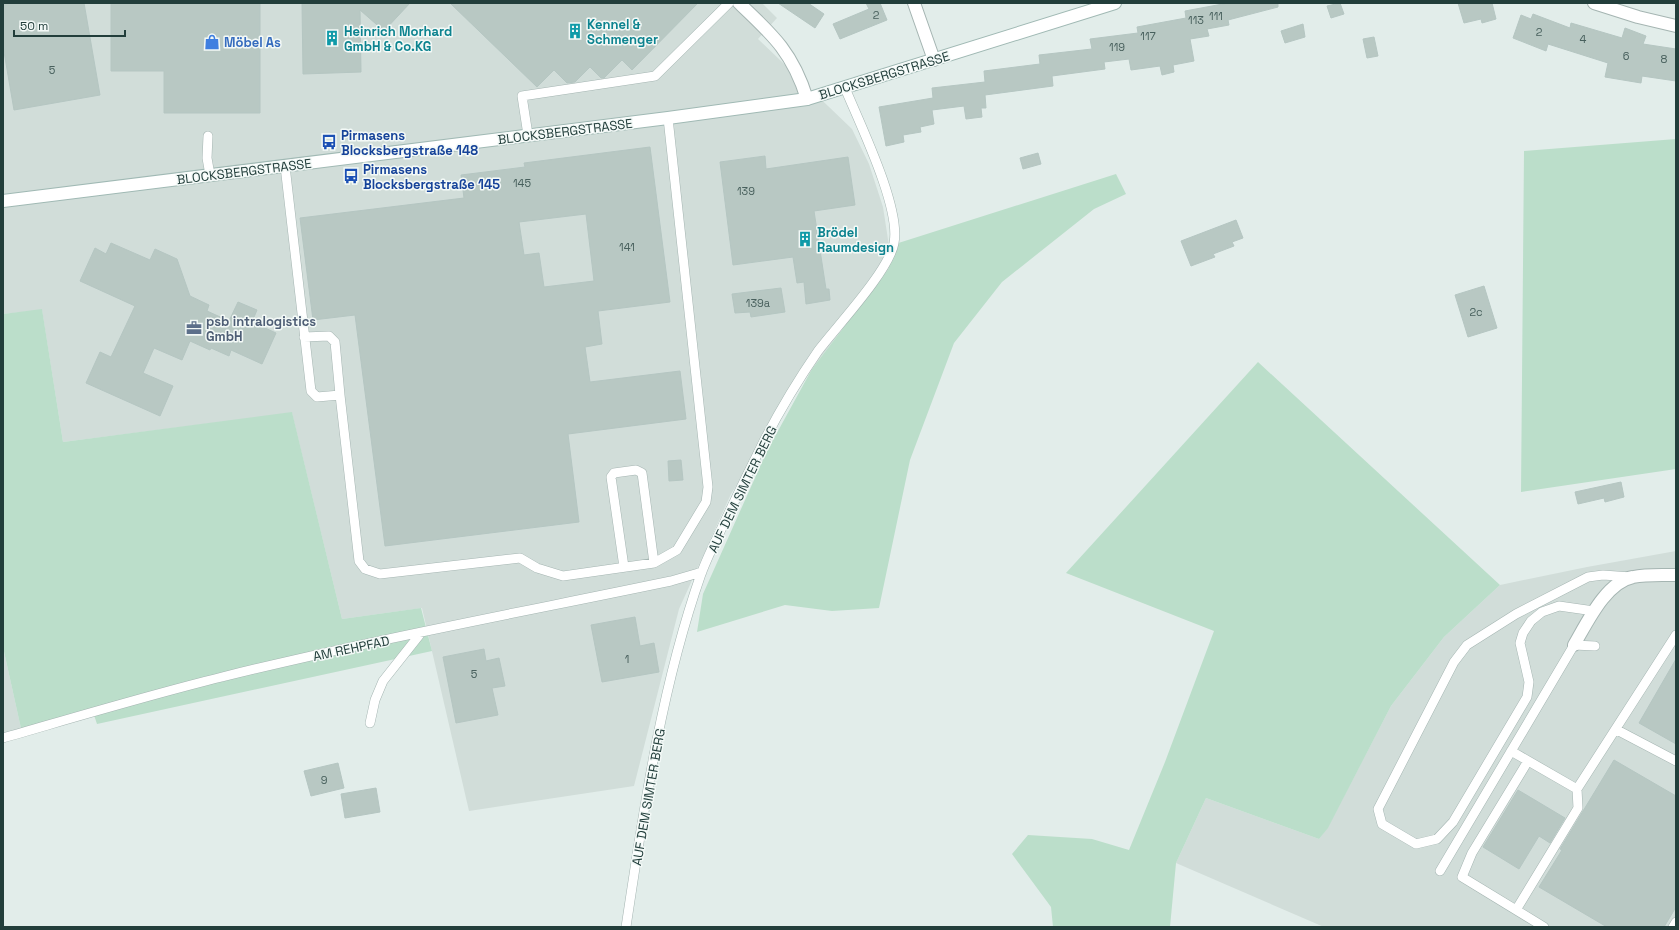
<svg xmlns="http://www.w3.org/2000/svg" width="1679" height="930" viewBox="0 0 1679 930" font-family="'Space Grotesk',sans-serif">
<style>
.built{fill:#d1ddd9}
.green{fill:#bbdeca}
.building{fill:#b8c8c3;stroke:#b5c6c2;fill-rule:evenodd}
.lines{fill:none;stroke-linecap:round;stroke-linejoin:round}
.lane-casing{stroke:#a5b5b2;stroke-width:10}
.street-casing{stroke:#a5b5b2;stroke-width:14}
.secondary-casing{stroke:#a0b9b4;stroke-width:14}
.lane{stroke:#fff;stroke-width:9}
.street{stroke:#fff;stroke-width:12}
.secondary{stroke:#fff;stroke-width:12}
.labels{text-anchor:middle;stroke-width:3;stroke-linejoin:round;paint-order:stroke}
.number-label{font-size:11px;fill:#48605d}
.culture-label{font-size:13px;font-weight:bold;fill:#0d838f;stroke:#f3f9f7;text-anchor:start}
.shop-label{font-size:13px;font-weight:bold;fill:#366cbe;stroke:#f3f9f7;text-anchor:start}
.street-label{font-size:13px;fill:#223e3b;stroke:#f3f9f7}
.transit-label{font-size:13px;font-weight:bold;fill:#164399;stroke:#f3f9f7;text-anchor:start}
.service-label{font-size:13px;font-weight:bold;fill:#4e5e75;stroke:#f3f9f7;text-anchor:start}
</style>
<rect width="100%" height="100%" fill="#e2edea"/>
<path class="built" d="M3,3H762L777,18L758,39L852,129L869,164L883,207L889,246V268L812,369L731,494L679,609L634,786L469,811L422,608L342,619L292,413L63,442L42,310L3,314Z
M1676,551V927H1324L1176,863L1206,798L1319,839L1328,827L1391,706L1444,637L1500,585L1587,567Z
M3,647L22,733L3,739Z"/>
<path class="green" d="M1676,139V469L1521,492L1524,151Z
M1116,174L1126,194L1094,209L1002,282L954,343L910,460L879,608L832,611L785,605L697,632L703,594L767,451L812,369L889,268V246Z
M42,309L63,442L292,412L342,619L421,608L432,651L97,724L93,712L22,733L3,647V314Z
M1258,362L1500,585L1444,637L1391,706L1328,828L1319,839L1206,798L1176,863L1170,927H1053L1051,907L1012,854L1028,835L1092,839L1129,850L1165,762L1214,631L1066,573Z"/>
<path class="building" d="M3,3H84L100,95L14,110L3,46Z
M111,3H260V113H164V71H111Z
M302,3H410L384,31L360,10L361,72L303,74Z
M450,3H698L632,70L622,60L604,78H601L590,67L575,82L567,83L554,70L537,87Z
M778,3H808L824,14L815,28Z
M866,3H880L887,20L840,39L833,24L869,9Z
M1228,3H1278V7L1228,20L1229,25L1207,29L1209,36L1190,39L1194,61L1173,65L1174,72L1162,75L1160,66L1131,70L1129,59L1104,62L1105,69L1052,76L1053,86L985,95L986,108H981L982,117L966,119L964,106L932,110L934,124L920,127L921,132L903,135L904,142L886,146L879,107L933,98L932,88L985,82L984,71L1040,64L1039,55L1092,49L1090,39L1138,33L1137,27L1186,18L1185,11Z
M1340,3L1344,14L1331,18L1327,6Z
M1458,3H1492L1496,19L1482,23L1481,19L1464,23Z
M1533,14L1570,28L1571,23L1622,38L1625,28L1646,36L1643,44L1676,49V81L1642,76L1641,83L1605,77L1608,63L1548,44L1546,51L1513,38L1521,15L1531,19Z
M1303,24L1305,37L1285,43L1281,31Z
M1374,37L1378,56L1367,58L1363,39Z
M650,147L670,302L598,311L602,344L585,347L590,382L680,371L686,419L568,434L579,522L385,546L355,315L313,320L300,218L464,198L461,175L525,167L524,163ZM586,214L594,281L544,287L539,253L524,255L519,222Z
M1038,153L1041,164L1023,169L1020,158Z
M765,156L766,169L848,157L855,205L814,211L826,289H829L830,300L806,304L804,282L797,283L793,257L733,265L720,162Z
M1236,220L1243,238L1232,242L1234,246L1213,254L1215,257L1191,266L1181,241Z
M111,243L150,260L155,249L177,259L190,296L209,305L207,311L229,321L238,302L257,310L252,322L276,333L262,364L231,350L229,356L211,348L210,350L190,341L182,360L154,348L143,373L173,386L160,416L86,383L100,352L111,357L135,306L80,281L95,248L106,254Z
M1484,286L1497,328L1468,337L1455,295Z
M781,288L785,312L751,317L750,312L735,313L732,294Z
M681,460L683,480L669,481L668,461Z
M1621,482L1624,497L1605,502L1604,498L1578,504L1575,492Z
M635,617L640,646L654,643L659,672L602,682L591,625Z
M484,649L486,661L499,658L505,686L492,688L498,715L456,723L443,657Z
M1676,659V744L1639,723Z
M1614,760L1676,796V907L1664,927H1607L1539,887L1562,850L1560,849Z
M338,763L344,788L311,796L304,771Z
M376,788L380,812L345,818L341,794Z
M1518,790L1565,818L1550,843L1539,836L1519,869L1483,847Z"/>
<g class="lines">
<defs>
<path id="lane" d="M528,135L522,96L655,76L729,3
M208,136L207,158L210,175
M285,166L311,391L317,397L340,395L359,561L365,569L380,574L520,558L537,568L563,576L654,563L677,550L706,502L708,487L668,118
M304,337L329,336L335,342L340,395
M624,567L611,477L614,473L636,470L642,473L654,563
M1594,611L1559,606L1542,612L1531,621L1523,633L1520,643L1529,682L1527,697L1453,822L1437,839L1416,844L1382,824L1378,809L1454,662L1467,645L1516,614L1588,577L1603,575L1631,577
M370,723L375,700L383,681L421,633
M1617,730L1676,761
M3,738C76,717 149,695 222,677C371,640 522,612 671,581L702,572
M1511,751L1577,789L1676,635
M1528,761L1472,853L1462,877L1544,927
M1440,871L1574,645L1595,646
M1516,910L1578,808L1577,789
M626,927C644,808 661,688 701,574C706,561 712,548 718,536C733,504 748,473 764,441C780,410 798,380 818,351C837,326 889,271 894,243C901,208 860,124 845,88
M1673,927L1676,922"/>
<path id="street" d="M739,3C773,35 793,53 807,99
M914,3L934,60
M1594,3L1638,17L1676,26
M1574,645C1587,623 1606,582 1633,577C1647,574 1662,575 1676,575"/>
<path id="secondary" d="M3,201L668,118L807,99L1115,3"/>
</defs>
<use href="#lane" class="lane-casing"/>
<use href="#street" class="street-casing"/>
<use href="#secondary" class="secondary-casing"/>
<use href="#lane" class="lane"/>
<use href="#street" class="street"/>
<use href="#secondary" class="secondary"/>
</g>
<defs>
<symbol id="building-bare" viewBox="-9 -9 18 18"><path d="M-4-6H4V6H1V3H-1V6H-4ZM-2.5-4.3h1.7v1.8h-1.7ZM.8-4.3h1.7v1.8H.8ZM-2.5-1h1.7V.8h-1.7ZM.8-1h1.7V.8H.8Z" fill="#0f9aa8" stroke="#f3f9f7" stroke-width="2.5" paint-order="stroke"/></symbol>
<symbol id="shop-bare" viewBox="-9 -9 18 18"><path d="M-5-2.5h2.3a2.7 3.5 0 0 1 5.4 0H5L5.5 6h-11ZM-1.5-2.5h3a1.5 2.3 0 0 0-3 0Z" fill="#3f7fe0" stroke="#f3f9f7" stroke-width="2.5" paint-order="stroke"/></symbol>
<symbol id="bus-bare" viewBox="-9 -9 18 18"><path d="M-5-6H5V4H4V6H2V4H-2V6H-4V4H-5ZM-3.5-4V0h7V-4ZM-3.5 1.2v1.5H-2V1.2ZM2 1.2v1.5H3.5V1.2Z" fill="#1a4fb4" stroke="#f3f9f7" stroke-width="2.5" paint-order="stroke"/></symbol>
<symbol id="office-bare" viewBox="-9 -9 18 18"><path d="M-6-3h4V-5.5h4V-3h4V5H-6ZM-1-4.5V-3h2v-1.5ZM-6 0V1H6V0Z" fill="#5c6f8a" stroke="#f3f9f7" stroke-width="2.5" paint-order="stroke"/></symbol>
</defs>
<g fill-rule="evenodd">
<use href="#building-bare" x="564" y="20" width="22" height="22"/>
<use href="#building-bare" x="321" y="27" width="22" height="22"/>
<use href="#shop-bare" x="201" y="31" width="22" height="22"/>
<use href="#bus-bare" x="318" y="131" width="22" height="22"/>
<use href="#bus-bare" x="340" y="165" width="22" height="22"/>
<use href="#building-bare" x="794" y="228" width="22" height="22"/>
<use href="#office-bare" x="183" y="317" width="22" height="22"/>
</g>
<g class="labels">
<g class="number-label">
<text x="876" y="19">2</text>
<text x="1216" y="20">111</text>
<text x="1196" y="24">113</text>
<text x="1539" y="36">2</text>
<text x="1148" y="40">117</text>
<text x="1583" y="43">4</text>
<text x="1117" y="51">119</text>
<text x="1626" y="60">6</text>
<text x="1664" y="63">8</text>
<text x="52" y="74">5</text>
<text x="522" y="187">145</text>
<text x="746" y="195">139</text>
<text x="627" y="251">141</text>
<text x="758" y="307">139a</text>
<text x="1476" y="316">2c</text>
<text x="627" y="663">1</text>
<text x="474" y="678">5</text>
<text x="324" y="784">9</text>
</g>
<g class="culture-label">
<text x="587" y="29">Kennel &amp;<tspan x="587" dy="15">Schmenger</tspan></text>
<text x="344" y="36">Heinrich Morhard<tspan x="344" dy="15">GmbH &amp; Co.KG</tspan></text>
<text x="817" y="237">Brödel<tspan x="817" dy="15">Raumdesign</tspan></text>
</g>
<g class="shop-label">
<text x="224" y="47">Möbel As</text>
</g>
<g class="street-label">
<text transform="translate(884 75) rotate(-17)" y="5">BLOCKSBERGSTRASSE</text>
<text transform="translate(565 131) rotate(-7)" y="5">BLOCKSBERGSTRASSE</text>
<text transform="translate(244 171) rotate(-7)" y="5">BLOCKSBERGSTRASSE</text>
<text transform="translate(742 489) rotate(-64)" y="5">AUF DEM SIMTER BERG</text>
<text transform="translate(351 648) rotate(-12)" y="5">AM REHPFAD</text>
<text transform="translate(648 797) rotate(-80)" y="5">AUF DEM SIMTER BERG</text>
</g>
<g class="transit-label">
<text x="341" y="140">Pirmasens<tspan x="341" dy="15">Blocksbergstraße 148</tspan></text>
<text x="363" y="174">Pirmasens<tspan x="363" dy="15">Blocksbergstraße 145</tspan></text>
</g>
<g class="service-label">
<text x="206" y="326">psb intralogistics<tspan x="206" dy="15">GmbH</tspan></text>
</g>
</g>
<rect width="1679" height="930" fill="none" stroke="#223e3b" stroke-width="8"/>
<path d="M14 30v6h111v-6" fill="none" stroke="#223e3b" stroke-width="2"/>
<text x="20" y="30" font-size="12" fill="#223e3b" stroke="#f3f9f7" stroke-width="3" paint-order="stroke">50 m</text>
</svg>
